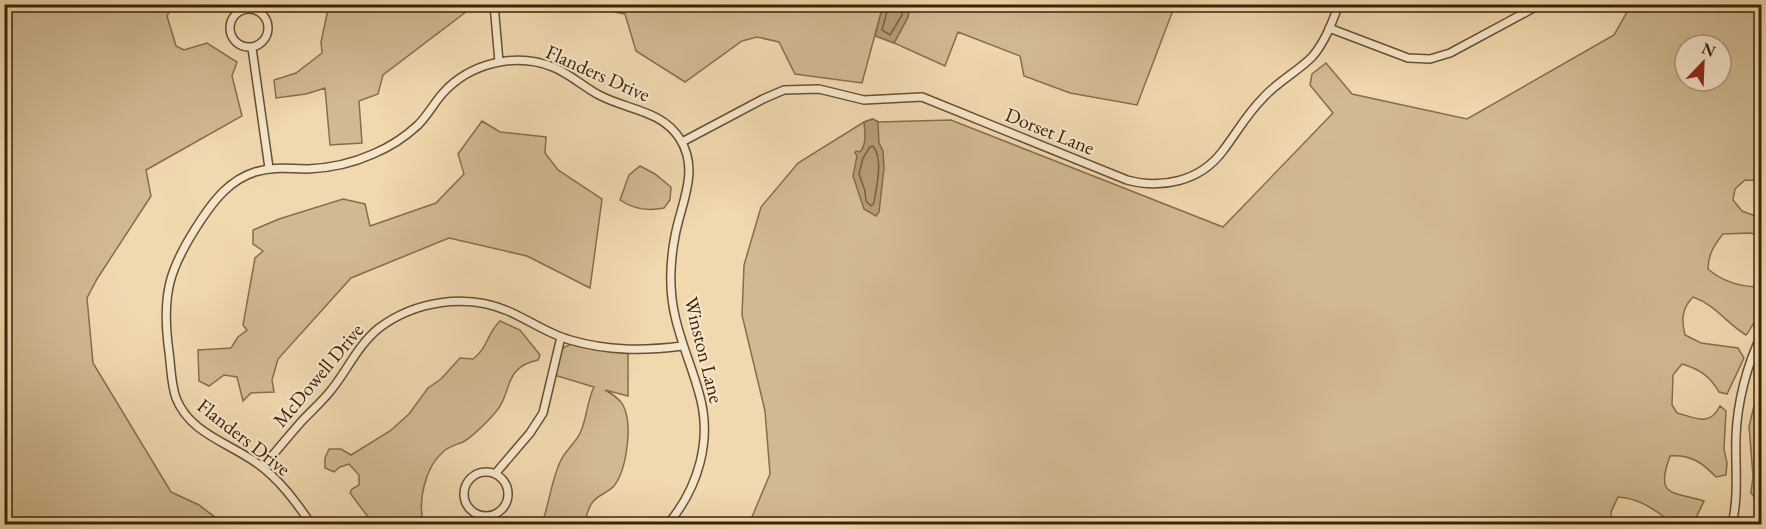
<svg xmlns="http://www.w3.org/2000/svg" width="1766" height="529" viewBox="0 0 1766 529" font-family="'EB Garamond',serif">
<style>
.green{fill:#d1b992;stroke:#866e4c;stroke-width:1.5;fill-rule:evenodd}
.water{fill:#b39a75;stroke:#836a48;stroke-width:1.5}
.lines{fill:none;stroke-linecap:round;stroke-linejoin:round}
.shore{stroke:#785e3d;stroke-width:1.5}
.stream{stroke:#836a48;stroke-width:1.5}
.minor-casing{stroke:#695030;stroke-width:10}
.minor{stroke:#f5e6cb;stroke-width:7}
.labels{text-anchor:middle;stroke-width:4.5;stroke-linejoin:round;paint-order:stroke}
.street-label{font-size:20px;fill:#3c2305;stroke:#f5e6cb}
</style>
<rect width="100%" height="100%" fill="#f0d8af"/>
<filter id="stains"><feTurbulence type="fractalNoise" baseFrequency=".00333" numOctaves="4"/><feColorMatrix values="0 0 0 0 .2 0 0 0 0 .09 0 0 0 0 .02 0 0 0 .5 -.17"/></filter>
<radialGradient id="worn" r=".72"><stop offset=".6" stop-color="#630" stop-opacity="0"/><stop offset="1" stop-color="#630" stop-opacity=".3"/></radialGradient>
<path class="green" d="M4,5H173L167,16L176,46L184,50L207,43L237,62L232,76L242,116L146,170L151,196L97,279L87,298L93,363L171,492L199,505L224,524H5Z
M329,5V4L475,5L383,75L378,94L359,101L362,143L330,145L325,88L306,94L276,98L274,80L296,73L322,53L321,42Z
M577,5H883L862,83L795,74L779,42L757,37L742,41L685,82L636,51L625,14Z
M910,5H1175L1137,105L1070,93L1024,76L1020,56L958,32L945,66L894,43L908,17Z
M1631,5H1761V181L1745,180L1735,189L1733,200L1742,211L1761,218V236L1750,233L1723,234C1714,245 1708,255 1708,269C1723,282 1741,287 1761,287C1761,293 1763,302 1761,308C1760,313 1749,332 1746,335C1726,323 1716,305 1693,297C1682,308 1681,320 1685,335L1701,343L1738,348L1744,358L1727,394L1719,392C1710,376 1699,369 1682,364L1673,375L1672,405L1677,413C1697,418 1709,427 1720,406L1726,411L1724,449L1727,463L1726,475L1716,477C1703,463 1690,454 1670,456C1655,497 1671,491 1704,501L1693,524H1663V516C1649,506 1636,498 1618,497L1611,512L1612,524H749L770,474L765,411L742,315L744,265L761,207L798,163L864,122L872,119L879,122L951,120L1223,227L1333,113L1310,85L1312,74L1326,63L1352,94L1467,119L1614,35ZM1685,45H1721V81H1685Z
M482,121L500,132L546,137L545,153L558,170L602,199L590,288L527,256L449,238L351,278L278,359L272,380L274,392L251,393L243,401L237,377L224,375L209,386L199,381L198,350L231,348L238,337L247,330L243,325L255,258L263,251L253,244V230L279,219L343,199L365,204L370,226L436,203L464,174L458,154Z
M640,166L655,174L671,187L670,200L664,208C649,211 633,209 620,200L629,175Z
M500,321L520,330L540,355L538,360C501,368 514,393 494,414C488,421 471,438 463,442C456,445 449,446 443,452C425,467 417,503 424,524H371L369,518L350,493L352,489L359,485V475L349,464L340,467L334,472L325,468V458L329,449H341L351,455L390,431L409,414L428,388L441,379L460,358L473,359C488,348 487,333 500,321Z
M571,344L628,354V396L605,390C612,394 619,398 623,405C633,424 627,469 614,486C608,493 597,495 592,503C588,508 586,518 584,524H542C549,504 551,482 560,462C565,450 577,442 581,431C587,417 587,401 594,387L554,375L561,349Z
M1759,386H1761V505L1751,493L1753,476L1749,426Z"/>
<path class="water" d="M883,5H910L908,17L894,43L875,36Z
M873,119L878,122L879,143L883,151L884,168L879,212L876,216L864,209L853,176L857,156L855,153L856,151L860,152C867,144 865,132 864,122Z"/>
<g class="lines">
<path class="shore" d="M889,4L882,30L890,35L902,15L903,4
M873,146C884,160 876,187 874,203L871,206L866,201L865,191L859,174L863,158L870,147Z"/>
<path class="stream" d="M1757,33L1762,35"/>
<defs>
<path id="minor" d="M494,4L499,62
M230 28a19 19 0 1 1 38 0a19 19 0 1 1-38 0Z
M1329,28L1408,58L1430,59L1450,53L1541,4
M252,48L269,168
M682,142L763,99L784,90L819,89L864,100L922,97L1127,180C1161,189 1199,182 1222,152C1236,134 1246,115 1263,98C1277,82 1297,72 1312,57C1325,42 1332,23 1339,4
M263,467C275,452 288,437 301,422C311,411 323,401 332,389C348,369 358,345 379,328C415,301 466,293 508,311C529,320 548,334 570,340C608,351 643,351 682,346
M464 494a22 22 0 1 1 44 0a22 22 0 1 1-44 0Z
M495,474L530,433L543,413L561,337
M311,524C296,502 280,480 258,464C230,443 190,434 176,398C171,384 171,367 169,352C161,294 169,268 201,220C215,199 230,180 255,172C274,166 290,169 308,169C331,168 353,163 373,154C390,147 405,137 418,125C428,115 434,103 443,93C470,63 516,52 553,67C570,74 584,87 599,95C627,110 662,110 680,139C700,171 681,203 675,236C670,262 669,290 675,316C681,343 692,367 699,393C713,440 698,488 668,524
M1732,524C1739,496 1735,466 1736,437C1737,403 1747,364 1762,334"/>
</defs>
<use href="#minor" class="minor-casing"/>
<use href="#minor" class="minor"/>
</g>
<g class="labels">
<g class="street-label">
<text transform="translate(598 73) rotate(24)" y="7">Flanders Drive</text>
<text transform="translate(1050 131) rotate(22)" y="7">Dorset Lane</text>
<text transform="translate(704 350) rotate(76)" y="7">Winston Lane</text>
<text transform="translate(318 375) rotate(-50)" y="7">McDowell Drive</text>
<text transform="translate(244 437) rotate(38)" y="7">Flanders Drive</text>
</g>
</g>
<rect width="1766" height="529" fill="none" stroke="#f0d8af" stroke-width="24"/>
<rect x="6" y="6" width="1754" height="517" fill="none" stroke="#3c2305" stroke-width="3"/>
<rect x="12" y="12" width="1742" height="505" fill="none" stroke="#3c2305" stroke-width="1.5"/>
<g transform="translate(1703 63) rotate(23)"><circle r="28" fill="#f5e6cb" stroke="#ab987c" stroke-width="1.5"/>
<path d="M0-4.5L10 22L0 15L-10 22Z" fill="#8f2418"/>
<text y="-9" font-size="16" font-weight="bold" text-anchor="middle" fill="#3c2305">N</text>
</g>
<rect width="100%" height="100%" filter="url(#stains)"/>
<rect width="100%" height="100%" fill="url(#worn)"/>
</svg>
